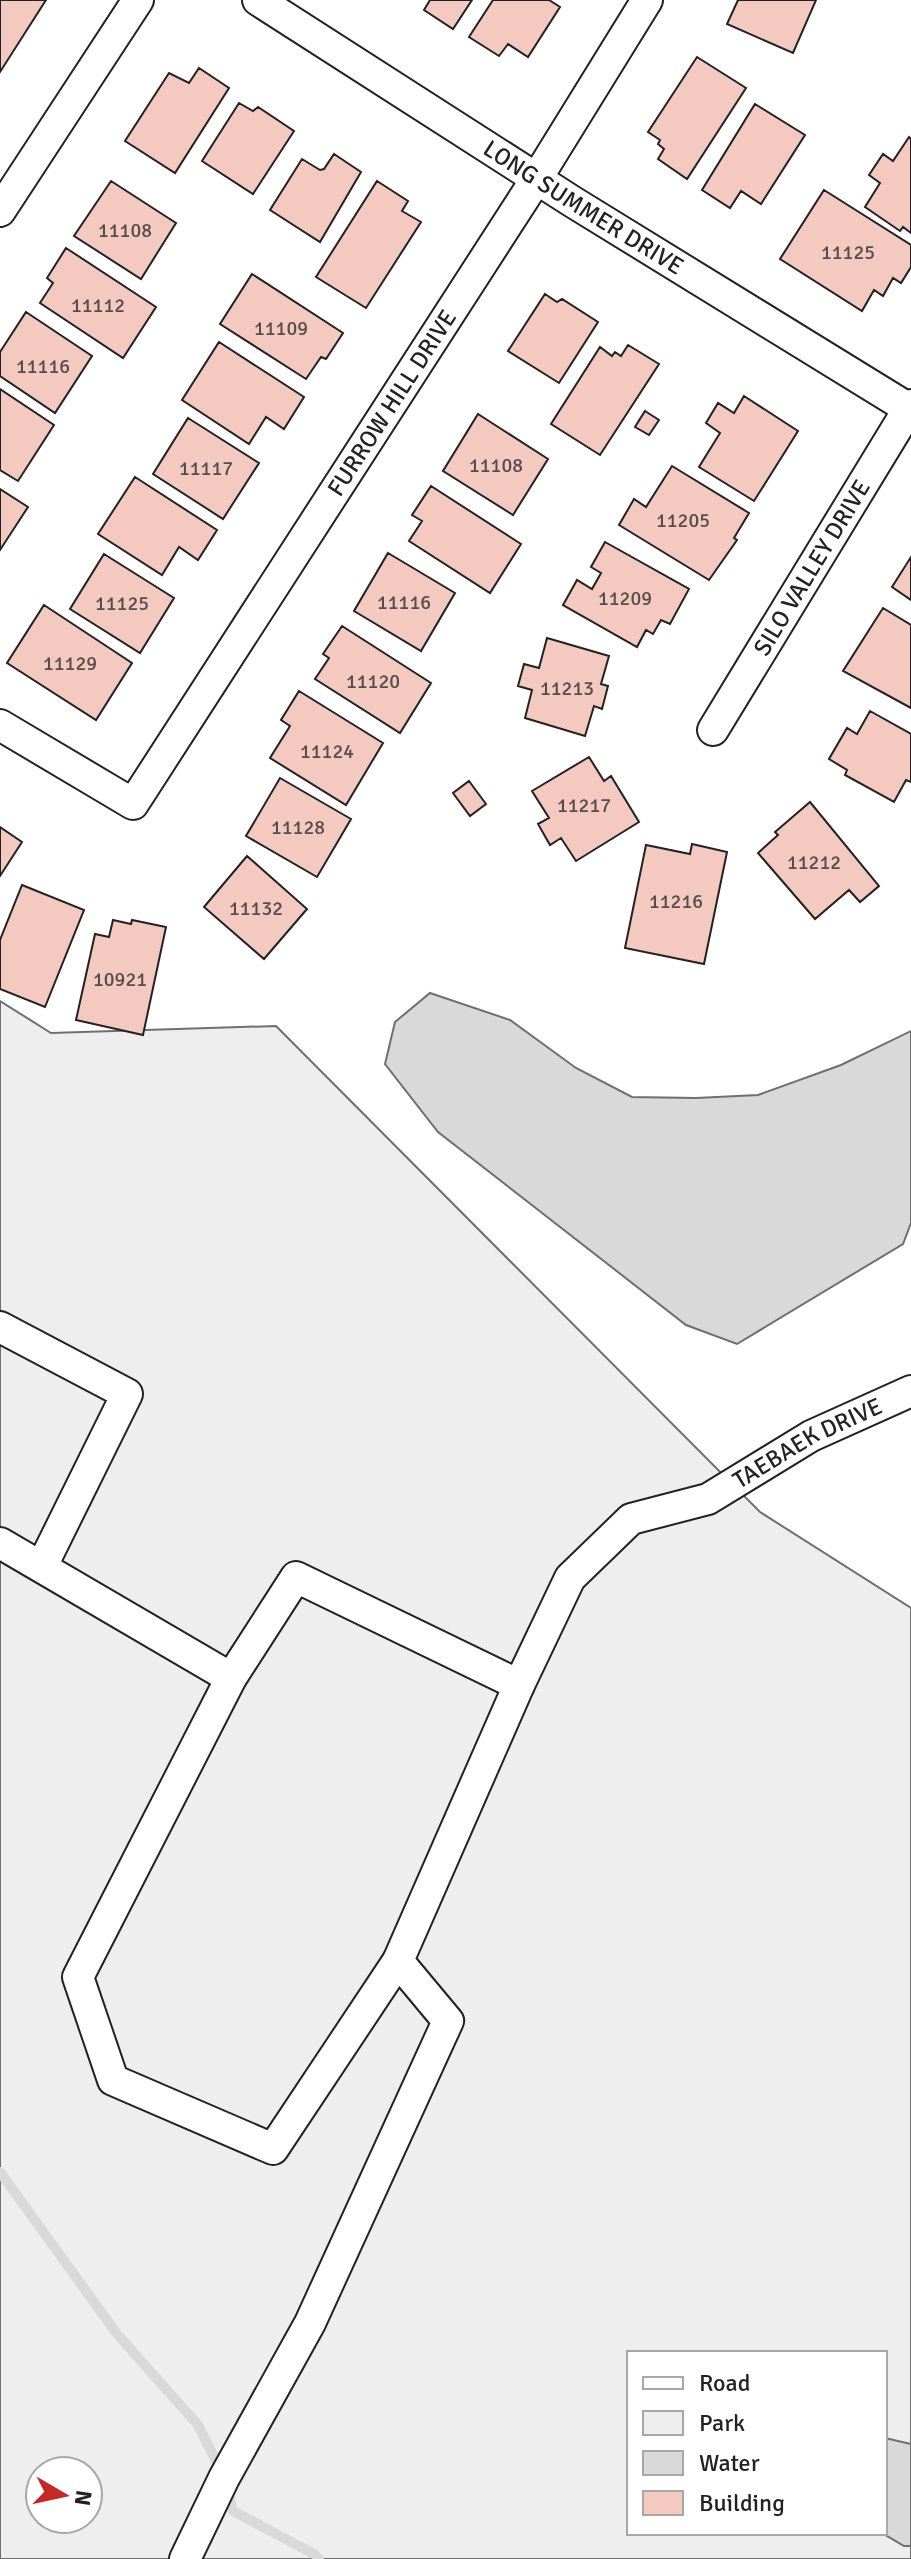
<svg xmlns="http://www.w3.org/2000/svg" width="911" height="2559" viewBox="0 0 911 2559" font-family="Signika,sans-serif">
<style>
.green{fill:#eee;stroke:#6f6f6f;stroke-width:2;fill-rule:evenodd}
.water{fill:#d9d9d9;stroke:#6f6f6f;stroke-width:2}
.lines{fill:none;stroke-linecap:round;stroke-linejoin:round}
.stream{stroke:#d9d9d9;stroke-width:10}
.building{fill:#f3c9c0;stroke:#222;stroke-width:2}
.minor-casing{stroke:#222;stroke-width:34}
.minor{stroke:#fff;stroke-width:30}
.labels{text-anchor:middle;stroke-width:6;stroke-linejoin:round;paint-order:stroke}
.number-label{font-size:20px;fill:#564c4a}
.street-label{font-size:24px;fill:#222;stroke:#fff}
</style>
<rect width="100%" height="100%" fill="#fff"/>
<path class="green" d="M0,1001L51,1033L276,1026L760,1512L911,1608V2559H0ZM629,2353H885V2533H629ZM40,2471H88V2519H40Z"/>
<path class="water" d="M430,993L510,1020L576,1068L632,1097L696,1098L758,1095L841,1065L911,1031V1223L903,1244L737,1344L686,1325L438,1132L385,1064L395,1022Z
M885,2438L911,2444V2546H904L882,2533H885Z"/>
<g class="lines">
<path class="stream" d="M0,2172L117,2334L198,2425L222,2473
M227,2488L233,2511L314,2554L319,2559"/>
</g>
<path class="building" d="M0,0H46L0,72Z
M430,0H472L453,29L424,10Z
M493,0H549L560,7L528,57L508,44L499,56L469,37Z
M738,0H816L793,53L727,24Z
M697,57L746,88L687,179L658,159L664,149L658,144L660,140L648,132Z
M199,68L229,88L175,173L125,141L169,73L189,83Z
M239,103L253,111L258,107L294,131L253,194L202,161Z
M755,104L805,135L761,204L741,191L730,208L702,190Z
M909,137L911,139V233L903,227L900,231L865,207L880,183L869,175L883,154L893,161Z
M334,154L361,172L320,242L270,210L302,159L320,170L324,169Z
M111,181L176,223L141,279L74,236Z
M377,181L408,201L402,211L421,222L366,308L316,277Z
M824,190L911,245V267L901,283L893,278L883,296L874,290L862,311L780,259Z
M66,248L156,307L123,358L40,303L53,283L47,278Z
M252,274L343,333L326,359L321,357L306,379L220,324Z
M545,294L557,302L562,299L598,322L559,383L508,351Z
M26,312L92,356L55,413L0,376V352Z
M219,342L304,397L284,429L266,417L249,444L182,400Z
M628,345L659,364L600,455L551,424L600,347L612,356L615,352L621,356Z
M0,389L54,425L18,481L0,470Z
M744,396L798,431L754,501L699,467L720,433L706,423L718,403L734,413Z
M645,411L659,420L649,435L635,427Z
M478,414L548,459L513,515L443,471Z
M188,418L259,463L223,519L153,474Z
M672,466L749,513L734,538L737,540L709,580L619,525L634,499L646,507Z
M135,477L217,530L198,560L179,547L162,575L98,534Z
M431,486L521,544L490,593L409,541L422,521L412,515Z
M0,489L28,507L0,550Z
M605,542L689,589L670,624L661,620L653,634L646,630L637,647L563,605L577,580L592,589L601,573L591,567Z
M388,553L455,593L421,651L354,611Z
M104,554L174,598L140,653L70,609Z
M911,557V600L892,587Z
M44,605L132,663L96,720L7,663Z
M883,608L911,625V708L843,671Z
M342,626L431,683L400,733L315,679L329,658L323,654Z
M547,638L609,656L601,684L608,686L602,709L594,706L585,736L525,718L532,690L518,686L524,664L539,668Z
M299,691L383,743L346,805L270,758L290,726L281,720Z
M870,711L911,734V782L906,780L894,802L845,775L847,770L829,759L847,728L857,734Z
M589,757L604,781L611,776L639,822L576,861L561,838L550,845L538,824L549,818L532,791Z
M280,778L351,819L317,877L246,836Z
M469,781L486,804L470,816L453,793Z
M810,802L879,886L860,902L849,890L815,919L758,853L778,835L775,832Z
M0,827L22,842L0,876Z
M692,844L727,852L704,964L625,948L646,845L690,854Z
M247,856L307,909L264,959L204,907Z
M22,885L84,910L45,1007L0,989V940Z
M113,920L131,924L132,920L166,927L143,1035L76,1020L95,934L109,937Z"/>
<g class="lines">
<defs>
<g id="minor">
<path id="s1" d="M258,0L573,202L911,410"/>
<path d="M0,211L138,0"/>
<path id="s2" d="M0,725L133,804L537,178L647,0"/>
<path id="s3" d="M713,730L911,405"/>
<path d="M0,1327L127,1394L42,1566"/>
<path d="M0,1543L231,1678"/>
<path d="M398,1961L273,2149L113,2080L78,1977L231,1678L296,1577L519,1685"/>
<path id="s4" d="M185,2559L224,2478L310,2323L448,2021L398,1961L519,1685L570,1578L631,1519L708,1499L811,1436L911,1391"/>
</g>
</defs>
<use href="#minor" class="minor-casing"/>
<use href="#minor" class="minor"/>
</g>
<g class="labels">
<g class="number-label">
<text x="125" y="237">11108</text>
<text x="848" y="259">11125</text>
<text x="98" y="312">11112</text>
<text x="281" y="335">11109</text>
<text x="43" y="373">11116</text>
<text x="496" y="472">11108</text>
<text x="206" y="475">11117</text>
<text x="683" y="527">11205</text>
<text x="625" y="605">11209</text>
<text x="404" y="609">11116</text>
<text x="122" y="610">11125</text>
<text x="70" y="670">11129</text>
<text x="373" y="688">11120</text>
<text x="567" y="695">11213</text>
<text x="327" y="758">11124</text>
<text x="584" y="812">11217</text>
<text x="298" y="834">11128</text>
<text x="814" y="869">11212</text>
<text x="676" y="908">11216</text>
<text x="256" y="915">11132</text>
<text x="120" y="986">10921</text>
</g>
<g class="street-label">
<text dy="8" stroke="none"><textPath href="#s1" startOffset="386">LONG SUMMER DRIVE</textPath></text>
<text dy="8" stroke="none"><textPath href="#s2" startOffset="632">FURROW HILL DRIVE</textPath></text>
<text dy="8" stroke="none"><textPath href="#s3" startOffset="190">SILO VALLEY DRIVE</textPath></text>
<text dy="8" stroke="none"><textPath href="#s4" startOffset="1376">TAEBAEK DRIVE</textPath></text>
</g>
</g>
<rect x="627" y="2351" width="260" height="184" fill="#ffffff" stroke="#a7a7a7" stroke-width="2"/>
<rect x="643" y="2377" width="40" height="12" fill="#ffffff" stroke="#a7a7a7" stroke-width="2"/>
<text x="699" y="2391" font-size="24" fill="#222222">Road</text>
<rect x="643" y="2411" width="40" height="24" fill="#eeeeee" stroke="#a7a7a7" stroke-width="2"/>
<text x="699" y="2431" font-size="24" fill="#222222">Park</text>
<rect x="643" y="2451" width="40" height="24" fill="#d9d9d9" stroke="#a7a7a7" stroke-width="2"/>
<text x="699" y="2471" font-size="24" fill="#222222">Water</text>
<rect x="643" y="2491" width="40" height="24" fill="#f3c9c0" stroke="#a7a7a7" stroke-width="2"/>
<text x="699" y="2511" font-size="24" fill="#222222">Building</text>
<g transform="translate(64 2495) rotate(99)"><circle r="38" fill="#ffffff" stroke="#a7a7a7" stroke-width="2"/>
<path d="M0-6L14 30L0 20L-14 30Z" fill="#c62828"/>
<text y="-12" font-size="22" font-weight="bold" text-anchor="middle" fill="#222222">N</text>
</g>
</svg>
